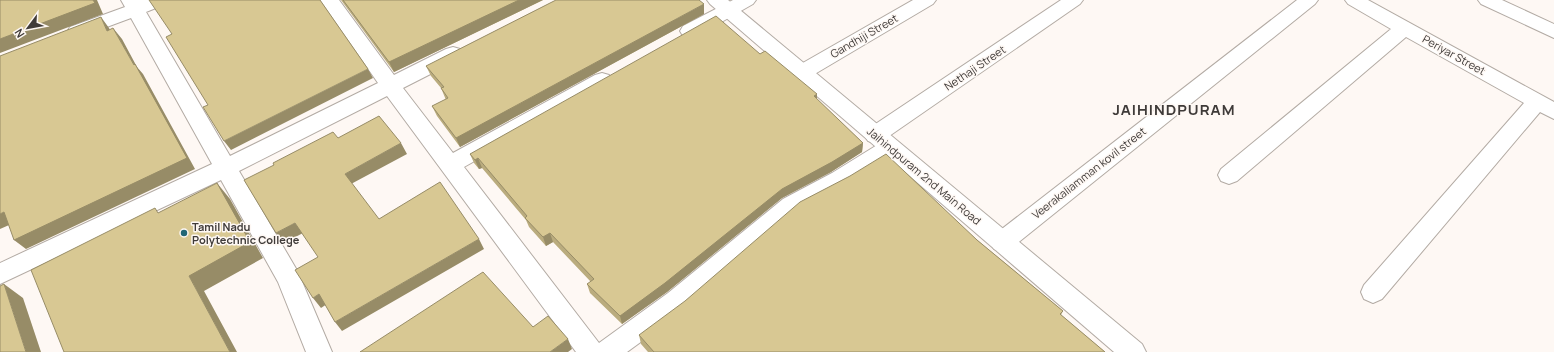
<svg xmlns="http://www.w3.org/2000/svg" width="1554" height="352" viewBox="0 0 1554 352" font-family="Manrope,sans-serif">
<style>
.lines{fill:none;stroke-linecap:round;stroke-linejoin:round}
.street-casing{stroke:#b3aba4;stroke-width:2}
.secondary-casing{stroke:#b3aba4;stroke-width:2}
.street{fill:#fff;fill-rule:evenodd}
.secondary{fill:#fff;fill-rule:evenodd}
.wall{fill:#baac7e}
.shaded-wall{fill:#978c67}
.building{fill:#d8c893;stroke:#978c67}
.poi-dot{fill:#206676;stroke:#fef8f4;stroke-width:1.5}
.labels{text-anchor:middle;stroke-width:3;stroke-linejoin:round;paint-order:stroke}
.street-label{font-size:11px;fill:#3f3b39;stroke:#fef8f4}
.poi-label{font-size:11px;font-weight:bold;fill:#3f3b39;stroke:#fef8f4;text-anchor:start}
.district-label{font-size:15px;font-weight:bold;letter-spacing:1px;fill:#3f3b39;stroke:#fef8f4}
</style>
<rect width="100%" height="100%" fill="#fef8f4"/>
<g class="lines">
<defs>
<path id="street" d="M121,0H169L166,4L146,12L230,156L378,83L320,0H339L394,75L446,49L453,47L460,49L463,54L460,59L403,88L453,153L595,75L602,73L609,75L612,80L609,85L464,167L599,343L668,293L783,199L832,173L882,142L890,140L898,142L901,148L898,154L848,185L799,211L686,309L627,352H576L387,96L239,171L298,272L332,352H306L278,282L221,180L0,284V263L212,164L131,18L77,38L70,37L67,32L70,27L125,7Z
M733,0H756L753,4L697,36L690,37L683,36L680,31L683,26Z
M913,0H936L933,4L808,78L801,80L794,78L791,73L794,68Z
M1061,0H1083L1080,4L882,141L875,143L868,141L864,135L868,129Z
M1297,0H1318L1315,4L1010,249L1002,252L994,249L990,242L994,235Z
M1345,0H1368L1554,102V119L1540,112L1382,299L1373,303L1364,299L1361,292L1364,285L1524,103L1406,37L1237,181L1229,184L1221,181L1218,175L1221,169L1391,29L1348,4Z
M1478,0H1502L1554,24V38L1481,4Z"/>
<path id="secondary" d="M707,0H728L1142,344L1146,352H1114L710,4Z"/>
</defs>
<use href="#street" class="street-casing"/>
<use href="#secondary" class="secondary-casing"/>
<use href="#street" class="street"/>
<use href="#secondary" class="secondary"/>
</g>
<path class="wall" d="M341,0H543L394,72Z
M704,14L460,147L437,116L432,106L446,100L441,88L431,76L426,66Z
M760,54L817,100L863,143L862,152L831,172L782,198L667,292L622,324L590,293L587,284L591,282L553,242L546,246L529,227L526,220L482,168L479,169L474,163L470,154Z
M977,240L1063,311L1061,315L1105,352H648L641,344L639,335Z"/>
<path class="shaded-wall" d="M93,0H97L103,14L0,53V39Z
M519,0H543L394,72L389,62Z
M704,4V14L460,147L456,138Z
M101,17L109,28L115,41L107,31Z
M113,28L122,39L137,67L143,74L195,169L26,249L14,240L134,65Z
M368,69L373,78L231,150L224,141Z
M817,94V104L814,96Z
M401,143L407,154L351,184L345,174Z
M863,143L862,152L831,172L782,198L667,292L622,324L620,316L782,189Z
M478,158L482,168L479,169L475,160Z
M217,183L230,199L263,258L204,291L237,352H230L189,276Z
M4,212L16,222L0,229V214Z
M295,223L303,233L284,243L276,233Z
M550,233L553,242L546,246L543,237Z
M479,239L484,249L342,331L335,322Z
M4,284L23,298L41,352H26Z
M319,294L327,304L321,308L313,298Z
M568,339L572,349L568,352H550Z"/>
<path class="building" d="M0,0H93L95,3L0,39Z
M149,0H320L368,69L224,141L203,107L208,105L166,37L172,34Z
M343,0H519L389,62Z
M556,0H699L704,4L456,138L432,106L448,98L441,88L444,87L426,66Z
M716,16L760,54L765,51L817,94L814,96L863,143L832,162L782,189L665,283L620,316L587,284L594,279L550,233L543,237L525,218L527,216L478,158L475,160L470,154Z
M101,17L107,31L113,28L134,65L135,64L187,158L14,240L4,212L0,214V56Z
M379,116L401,143L345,174L379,219L440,182L479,239L335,322L319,294L313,298L295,270L318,257L295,223L276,233L244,180L274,165L273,163L333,132L338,138Z
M886,154L977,240L1063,311L1060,314L1105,352H654L639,335L685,301L800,202L850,176Z
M217,183L250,242L189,276L230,352H64L31,270L155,208L158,213Z
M483,272L533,327L548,316L568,339L550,352H360Z
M4,284L26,352H0V286Z"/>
<circle class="poi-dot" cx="184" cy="233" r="4"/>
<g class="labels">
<g class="street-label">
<text transform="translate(864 36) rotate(-30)" y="4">Gandhiji Street</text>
<text transform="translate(1454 55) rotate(29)" y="4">Periyar Street</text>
<text transform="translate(975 68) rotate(-34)" y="4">Nethaji Street</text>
<text transform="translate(1089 173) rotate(-38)" y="4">Veerakaliamman kovil street</text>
<text transform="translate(924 176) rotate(40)" y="4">Jaihindpuram 2nd Main Road</text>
</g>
<g class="poi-label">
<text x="192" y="231">Tamil Nadu<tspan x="192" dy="13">Polytechnic College</tspan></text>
</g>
<g class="district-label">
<text x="1174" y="115">JAIHINDPURAM</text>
</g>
</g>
<g transform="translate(28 28) rotate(238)" stroke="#fef8f4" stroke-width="3" paint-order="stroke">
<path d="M0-3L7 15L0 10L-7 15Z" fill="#3f3b39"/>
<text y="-6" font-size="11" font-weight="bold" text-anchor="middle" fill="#3f3b39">N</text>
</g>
</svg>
